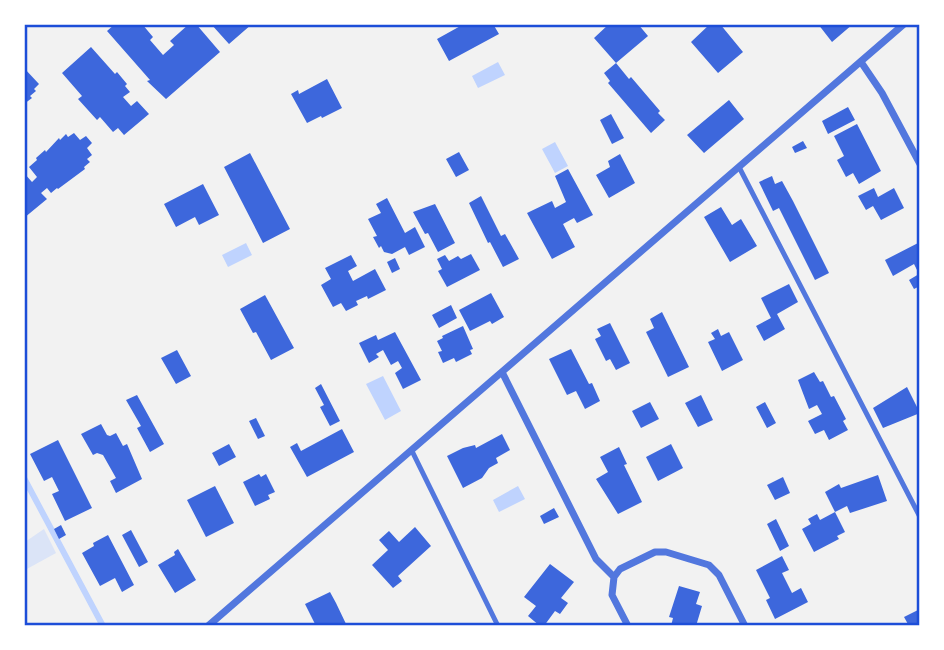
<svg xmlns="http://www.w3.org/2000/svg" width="944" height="650" viewBox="0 0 944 650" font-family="'DM Sans',sans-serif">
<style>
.green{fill:#dbe4f7}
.water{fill:#bfd3fe}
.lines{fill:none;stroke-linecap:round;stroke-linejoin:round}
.stream{stroke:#bfd3fe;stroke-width:6}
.building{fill:#3d67dc}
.service{stroke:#5277de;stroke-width:5}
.minor{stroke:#5277de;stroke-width:7}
.neatline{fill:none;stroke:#1d4ed8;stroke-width:2.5}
</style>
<rect width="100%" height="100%" fill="#f2f2f2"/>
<path class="green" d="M44,529L56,553L25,570V542Z"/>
<path class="water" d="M498,62L505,75L478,88L472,76Z
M555,142L568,166L555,173L542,149Z
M246,243L252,255L228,267L222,255Z
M383,376L401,411L385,420L366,384Z
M518,486L525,499L499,512L493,500Z"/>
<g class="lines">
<path class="stream" d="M24,478L103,626"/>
</g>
<path class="building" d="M115,24H142L153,37L150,40L163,55L174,45L170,41L189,24H196L220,52L166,99L147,81L150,80L107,31Z
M211,24H252L229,44Z
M464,24H493L499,34L449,61L437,39Z
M609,24H638L648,36L616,63L594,38Z
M710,24H720L743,52L718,73L691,42Z
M818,24H853L832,42Z
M91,47L115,74L117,72L127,84L125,86L130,92L123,97L131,106L137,101L149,114L124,135L118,128L113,132L100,117L97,120L78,99L82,96L62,73Z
M616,63L629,79L631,77L660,111L658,113L665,120L651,133L608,83L610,81L604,73Z
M24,68L39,84L34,89L36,91L30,96L32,98L24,104Z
M327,79L342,108L322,118L321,116L307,123L291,94L298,90L299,94Z
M729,100L744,119L704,153L687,135Z
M848,107L855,120L828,134L822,121Z
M611,114L624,138L612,144L600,120Z
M857,124L881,171L859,184L853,173L846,177L837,160L844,156L834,136Z
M74,133L80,140L86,136L92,143L87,148L92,155L87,159L90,162L84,167L85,169L58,189L57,188L51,193L47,188L41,193L47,199L24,218V173L32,182L37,177L29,167L37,160L36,158L45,150L46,152L59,138L60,140L66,134L68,137Z
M803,141L807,148L795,153L792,147Z
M459,152L469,170L456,177L446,159Z
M250,153L290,229L263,243L224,167Z
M620,154L635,183L609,198L596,175L610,167L608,161Z
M568,169L593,215L577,223L574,218L563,224L575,247L552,259L527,213L552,201L555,208L566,202L555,176Z
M772,176L775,184L782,181L793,201L829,273L815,280L779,208L773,211L759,182Z
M203,184L219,215L199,225L195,217L176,227L164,204Z
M874,188L878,197L894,188L904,208L881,220L873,206L866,210L858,196Z
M481,196L501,236L505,234L519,259L503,267L490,242L488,243L469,203Z
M387,198L405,233L415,227L425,247L409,255L405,247L392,254L384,252L381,246L379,248L373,237L377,236L368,219L381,213L376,204Z
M435,204L455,243L438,252L428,233L425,234L413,212Z
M721,207L732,225L741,219L757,246L730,262L704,217Z
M920,242V286L914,289L909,280L919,274L914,264L893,276L885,260Z
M471,254L480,270L447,287L438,271L442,269L437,259L445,255L449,261L458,256L461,259Z
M351,255L357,266L348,271L353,281L375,269L386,290L368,299L367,296L356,301L358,305L346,311L341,303L333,307L321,285L331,279L325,268Z
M395,258L400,269L392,273L387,262Z
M789,284L798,302L777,314L785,329L764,341L756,326L771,318L761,298Z
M491,293L504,317L492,324L490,321L470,331L459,310Z
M265,295L294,348L271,360L256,332L253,333L240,309Z
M451,305L457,318L439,328L432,315Z
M662,312L689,367L668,377L646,332L654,328L650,319Z
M610,323L630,363L616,370L610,359L606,361L595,339L601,336L597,329Z
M463,326L473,349L470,350L472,354L456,362L454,358L443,363L438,352L442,351L437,341L443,338L442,336Z
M718,329L721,336L729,332L743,360L722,371L708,342L715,339L711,333Z
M395,332L421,380L403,389L395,373L402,368L398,361L391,365L383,350L376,354L379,357L369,363L359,343L376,335L378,340Z
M571,349L589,384L592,383L600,401L585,409L576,391L567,395L549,359Z
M177,350L191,376L176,384L161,358Z
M814,372L820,382L823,381L831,397L834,396L846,419L843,421L848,430L829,440L824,430L815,434L808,421L822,414L817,405L809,409L798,380Z
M321,384L340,421L330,426L320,407L324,405L315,388Z
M907,387L920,413L883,428L873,408Z
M137,395L164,444L150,452L137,428L141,426L126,400Z
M701,395L713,420L698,427L685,403Z
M650,402L659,419L641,428L632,411Z
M765,402L776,423L767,428L756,407Z
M256,418L265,436L258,439L249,421Z
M101,424L107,435L110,436L116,433L123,446L127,444L142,479L116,493L110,481L116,478L103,455L97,453L93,455L81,434Z
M342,429L354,452L307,477L290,447L297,443L301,451Z
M502,434L510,450L496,458L498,463L489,468L482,478L463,488L447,456L463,448L475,445L476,448Z
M58,440L92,508L65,521L52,494L59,491L52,477L44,481L30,454Z
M229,444L236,457L219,466L212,453Z
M671,444L683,468L658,481L646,457Z
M619,447L627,464L624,465L642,502L618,514L596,479L608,472L600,457Z
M259,474L261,477L266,474L275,492L268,495L270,499L255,506L243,482Z
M878,475L887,501L850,513L847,506L835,512L825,492L839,484L841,488Z
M783,477L790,493L775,500L767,485Z
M215,486L234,523L206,537L187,500Z
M554,508L559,517L544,524L540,516Z
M835,512L845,532L837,536L839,539L814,552L802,529L811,524L808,519L817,514L820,520Z
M776,519L789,546L780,551L767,524Z
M61,525L66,535L59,539L54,529Z
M415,527L431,546L398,576L402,581L393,588L372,565L388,550L379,540L389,531L399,542Z
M131,530L148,562L139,567L122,535Z
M108,535L134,585L122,592L115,578L100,586L82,553L94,546L93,543Z
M178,549L196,580L175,593L158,565L175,555L174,552Z
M782,556L789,570L782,573L792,593L801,588L808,602L775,619L766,600L770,598L756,570Z
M550,564L574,582L561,598L568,603L560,614L555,611L544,626H540L528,616L536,606L524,597Z
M679,586L700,592L696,604L702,606L696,626H671L673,618L669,617Z
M330,592L336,603L347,626H316L305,604Z
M920,609V626H909L904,617Z"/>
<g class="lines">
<path class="service" d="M739,167L920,517
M412,451L498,626"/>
<path class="minor" d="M861,62L882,93L920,164
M502,372L596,559L614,577
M208,626L904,24
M628,626L612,595L614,577L620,569L655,552H666L709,565L719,575L745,626"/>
</g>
<rect width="944" height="650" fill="none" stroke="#ffffff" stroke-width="52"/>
<rect x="26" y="26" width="892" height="598" class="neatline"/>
</svg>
